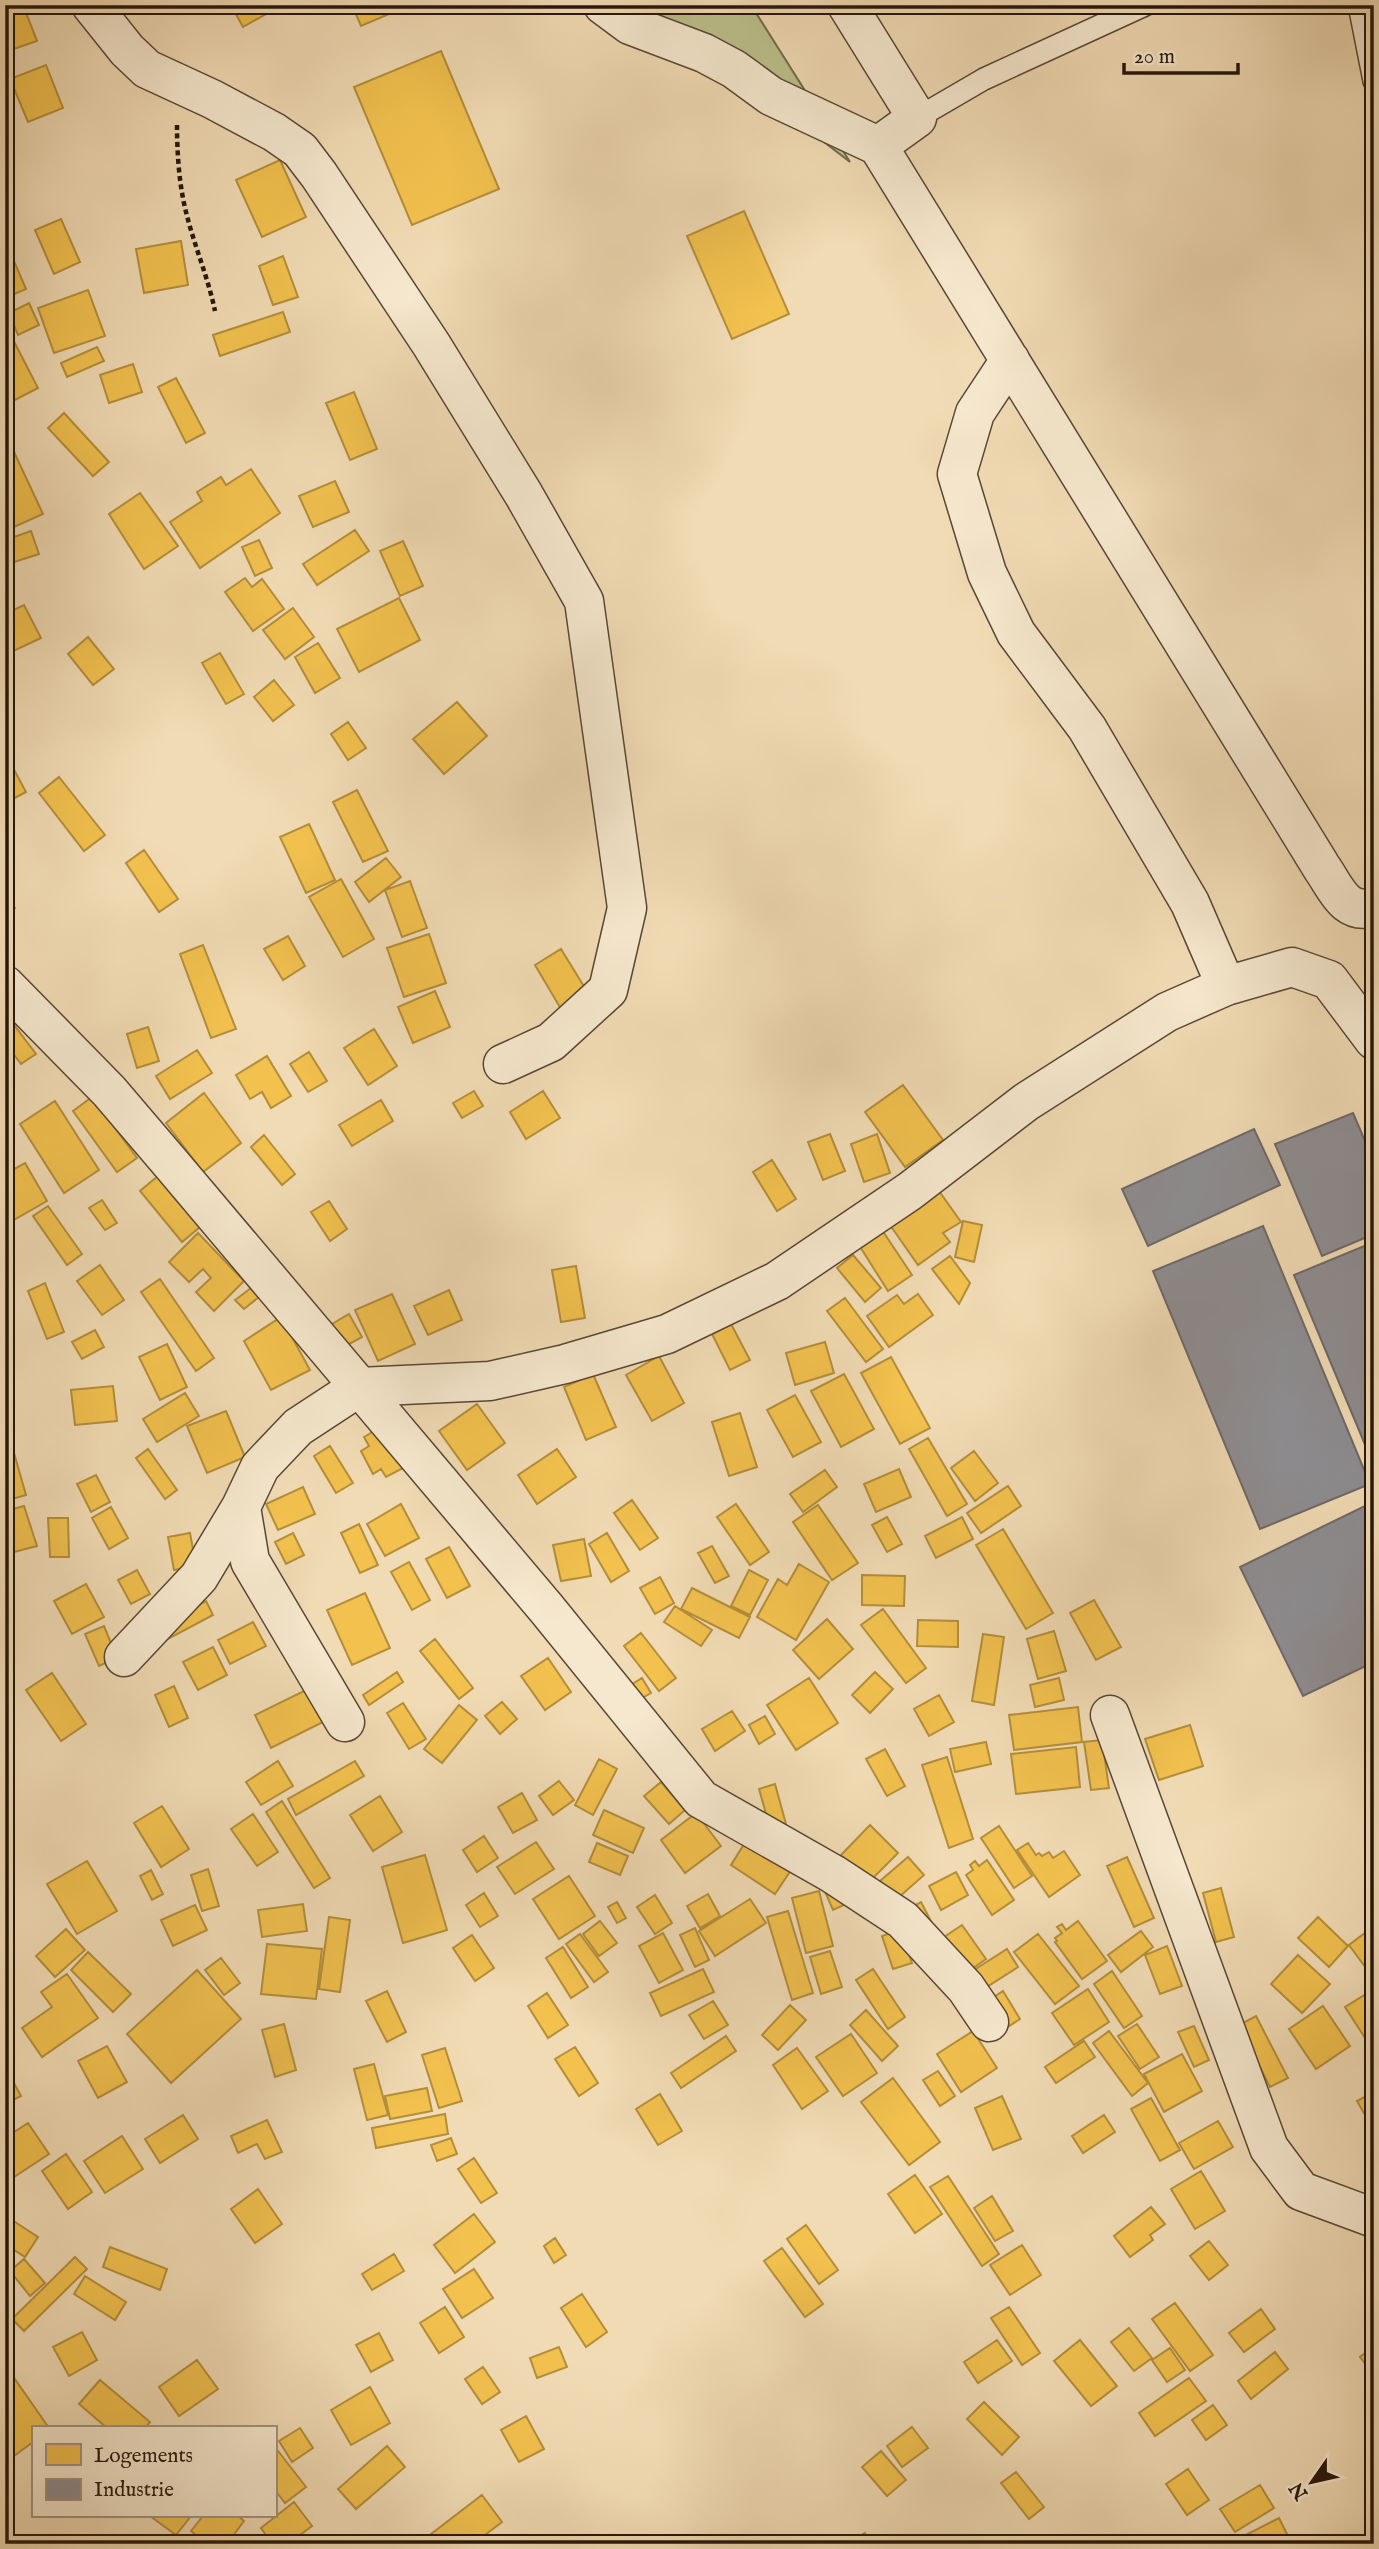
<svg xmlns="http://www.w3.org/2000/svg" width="1379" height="2549" viewBox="0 0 1379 2549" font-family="'IM FELL English',serif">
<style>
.green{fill:#bcc08c;stroke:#706b4c;stroke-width:2}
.homes{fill:#f2c14e;stroke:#b48e3a;stroke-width:2}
.industry{fill:#8d8d92;stroke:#6e696a;stroke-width:2}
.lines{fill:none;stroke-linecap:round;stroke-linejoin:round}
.service-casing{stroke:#584735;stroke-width:24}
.minor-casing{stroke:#584735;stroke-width:41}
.path{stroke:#25160b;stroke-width:4.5;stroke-dasharray:5 3.5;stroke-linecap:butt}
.service{stroke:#f6e8ce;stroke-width:21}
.minor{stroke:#f6e8ce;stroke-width:38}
</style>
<rect width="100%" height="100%" fill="#f1dbb4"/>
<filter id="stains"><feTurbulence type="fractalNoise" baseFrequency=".00286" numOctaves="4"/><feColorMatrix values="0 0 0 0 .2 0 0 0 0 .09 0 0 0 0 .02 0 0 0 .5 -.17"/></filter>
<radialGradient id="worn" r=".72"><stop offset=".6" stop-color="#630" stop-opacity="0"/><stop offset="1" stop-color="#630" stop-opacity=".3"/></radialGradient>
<path class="green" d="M646,5H751L850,162Z"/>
<path class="homes" d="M5,5H23L37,41L5,52Z
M231,5H282L243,27Z
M352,5H410L361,26Z
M441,51L499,189L412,225L354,87Z
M46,65L63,108L28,122L10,79Z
M280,160L306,217L262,237L236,180Z
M744,211L789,314L732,339L687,236Z
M61,219L80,262L54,274L35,230Z
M5,240L26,289L5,298Z
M181,241L188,285L144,293L136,249Z
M283,256L298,297L273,305L259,266Z
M88,290L105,336L54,353L38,308Z
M29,303L39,325L18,335L9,313Z
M283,312L290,332L220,356L213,335Z
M5,324L38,388L5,405Z
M97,347L104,361L67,377L61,363Z
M133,364L142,392L109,403L100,375Z
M176,378L205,433L186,443L158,387Z
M354,392L377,449L350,460L326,403Z
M64,413L109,462L93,476L48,428Z
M8,439L43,514L5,531V441Z
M251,469L280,513L200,568L170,522L202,501L197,492L221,477L226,485Z
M335,481L349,512L313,527L299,496Z
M140,493L178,546L144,569L109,514Z
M355,530L369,551L317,585L303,564Z
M31,531L39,554L8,564L5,556V540Z
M259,540L272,568L255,576L242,547Z
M403,541L423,586L400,596L380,551Z
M245,578L252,587L262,579L284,609L253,631L225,592Z
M399,598L420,640L359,672L337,629Z
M24,605L41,638L5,655V614Z
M293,608L314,637L285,659L263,630Z
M88,637L114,669L93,685L68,654Z
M318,643L340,678L315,693L295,657Z
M220,653L244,694L226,704L202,663Z
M274,680L294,705L273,721L254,697Z
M457,702L487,736L444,774L413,739Z
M348,722L366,748L348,760L331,734Z
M11,764L26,792L5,803V767Z
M59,777L105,835L84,851L39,793Z
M357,790L388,851L363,862L333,802Z
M309,824L335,880L306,893L280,837Z
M144,850L178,899L159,912L126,863Z
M386,858L401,877L369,902L355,882Z
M341,879L374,939L343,957L309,897Z
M410,881L427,928L402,937L385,890Z
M5,894L15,908L5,915Z
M429,934L446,983L404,997L387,948Z
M288,936L305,966L283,980L264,949Z
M203,945L236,1029L211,1038L180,954Z
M561,949L588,993L561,1009L535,965Z
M435,991L450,1027L413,1043L398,1007Z
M5,1013L36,1054L21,1064L5,1043Z
M148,1027L159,1061L137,1068L127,1034Z
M374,1029L397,1066L368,1085L344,1048Z
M197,1050L212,1073L170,1099L156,1076Z
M309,1052L327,1081L308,1092L290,1064Z
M267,1056L291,1096L271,1108L262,1092L250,1099L236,1075Z
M903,1085L943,1140L905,1167L865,1112Z
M474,1091L483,1106L462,1118L453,1103Z
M543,1091L560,1118L526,1139L510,1112Z
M204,1093L241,1143L203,1172L166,1123Z
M92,1097L137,1158L117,1172L73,1111Z
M381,1100L393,1121L352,1146L339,1125Z
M55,1101L99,1170L64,1193L20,1124Z
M830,1134L845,1171L823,1180L808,1142Z
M877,1134L890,1173L864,1182L851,1144Z
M264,1135L295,1174L282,1185L251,1147Z
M772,1160L796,1199L777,1211L753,1172Z
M25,1163L47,1201L5,1225V1174Z
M158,1176L200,1227L182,1242L140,1191Z
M939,1191L961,1222L943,1233L950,1242L918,1265L890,1225Z
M102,1200L117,1223L105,1230L89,1208Z
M329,1201L347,1229L330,1241L311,1212Z
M48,1206L82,1254L67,1265L33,1216Z
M963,1221L982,1225L974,1262L955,1257Z
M880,1227L912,1275L888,1291L857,1242Z
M198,1233L244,1281L214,1311L196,1292L211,1278L203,1269L189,1282L169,1262Z
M853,1255L881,1288L865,1302L837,1268Z
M950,1256L970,1283L959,1304L932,1269Z
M100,1265L124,1300L102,1315L77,1281Z
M576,1266L585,1318L561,1322L552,1270Z
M160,1279L214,1358L196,1371L141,1292Z
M45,1283L64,1332L47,1339L28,1291Z
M251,1288L259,1297L244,1309L235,1300Z
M449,1290L462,1320L428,1335L414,1306Z
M392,1294L415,1344L378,1361L355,1310Z
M918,1294L933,1315L889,1347L867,1316L897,1295L904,1304Z
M845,1298L883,1349L866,1362L827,1311Z
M5,1301L12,1316L5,1318Z
M349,1314L362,1337L340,1349L327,1327Z
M281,1317L310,1370L271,1390L244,1341Z
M731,1324L750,1360L730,1370L712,1334Z
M95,1330L104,1347L82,1359L72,1342Z
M825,1342L834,1373L795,1385L786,1353Z
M167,1344L187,1387L160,1400L139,1357Z
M659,1356L684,1403L652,1421L626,1375Z
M891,1357L930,1428L900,1444L861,1373Z
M593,1374L616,1427L586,1440L564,1387Z
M844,1374L874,1429L841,1447L811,1391Z
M113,1386L117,1421L75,1425L71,1390Z
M185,1393L199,1416L157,1442L143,1419Z
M795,1395L821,1442L793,1457L767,1410Z
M477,1404L505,1443L467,1470L439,1431Z
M226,1411L245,1457L207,1473L187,1426Z
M740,1413L757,1467L729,1476L712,1422Z
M383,1426L405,1467L386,1477L381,1469L373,1474L361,1451L369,1446L364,1437Z
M928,1438L967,1504L947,1516L909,1449Z
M12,1446L26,1495L5,1501V1449Z
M330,1446L353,1483L336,1493L314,1456Z
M148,1449L177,1490L165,1499L136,1458Z
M557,1449L576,1477L537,1504L518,1475Z
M974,1451L998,1483L975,1501L951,1468Z
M899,1469L911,1497L876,1512L864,1484Z
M825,1470L837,1487L803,1512L790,1494Z
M96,1475L110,1502L91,1512L77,1484Z
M1008,1486L1021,1506L981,1533L967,1513Z
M303,1487L315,1514L278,1530L266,1504Z
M632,1500L658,1538L640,1550L614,1513Z
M401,1504L419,1538L385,1556L367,1524Z
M736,1504L769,1552L750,1565L717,1517Z
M818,1505L858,1563L832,1580L793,1522Z
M24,1506L37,1546L14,1552L5,1524V1511Z
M111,1507L128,1538L109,1549L92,1518Z
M887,1517L902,1544L887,1552L872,1525Z
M962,1517L973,1539L936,1558L925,1536Z
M48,1518H68L69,1557H50Z
M359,1524L378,1565L360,1573L341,1533Z
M1003,1529L1053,1613L1026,1629L976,1545Z
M190,1533L196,1566L174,1570L168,1537Z
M293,1533L304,1555L286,1564L275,1542Z
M607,1533L629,1571L611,1582L589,1544Z
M584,1539L591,1576L561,1581L553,1545Z
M712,1546L729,1576L715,1583L698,1553Z
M449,1547L470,1586L447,1598L426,1559Z
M409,1562L430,1600L412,1610L391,1572Z
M799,1564L829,1582L796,1640L757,1617L778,1579L787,1585Z
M137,1570L150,1594L131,1604L118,1580Z
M749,1570L768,1580L750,1615L731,1606Z
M862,1575L905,1576L904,1606L862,1605Z
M660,1577L674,1603L655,1614L640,1588Z
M86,1584L104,1617L72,1634L54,1601Z
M692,1588L750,1617L739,1638L681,1609Z
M365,1593L390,1648L352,1665L327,1610Z
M1094,1600L1121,1647L1096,1660L1070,1613Z
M206,1601L213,1615L168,1639L161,1625Z
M675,1606L712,1630L701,1646L664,1622Z
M883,1609L926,1668L906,1683L861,1625Z
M827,1619L853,1649L819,1679L793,1650Z
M918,1620L958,1621V1647L917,1646Z
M253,1622L266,1646L230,1664L218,1640Z
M104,1626L117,1658L99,1666L85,1634Z
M1054,1631L1066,1671L1038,1679L1027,1639Z
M641,1633L676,1678L659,1691L624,1646Z
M983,1634L1004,1637L994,1705L972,1701Z
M435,1639L473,1688L459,1699L420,1651Z
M213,1647L227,1675L198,1690L183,1662Z
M548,1658L571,1692L545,1710L521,1676Z
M397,1672L403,1682L369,1705L363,1695Z
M875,1672L893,1689L870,1713L852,1695Z
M52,1673L86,1724L61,1741L26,1690Z
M642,1678L651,1693L637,1701L629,1686Z
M809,1678L838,1723L796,1750L767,1705Z
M1059,1678L1064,1700L1035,1707L1030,1685Z
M316,1685L333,1717L271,1748L255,1715Z
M174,1686L188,1718L169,1727L155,1695Z
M939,1695L954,1722L929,1736L914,1709Z
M502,1702L517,1719L500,1734L485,1716Z
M403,1703L426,1739L409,1749L387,1713Z
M459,1705L477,1720L442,1763L424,1749Z
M1078,1707L1082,1742L1014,1750L1009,1715Z
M732,1711L745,1731L715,1751L702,1729Z
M765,1716L775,1734L759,1744L749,1725Z
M1190,1725L1203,1766L1159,1780L1145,1739Z
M1102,1740L1109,1788L1091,1790L1084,1742Z
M986,1742L991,1764L955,1772L950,1749Z
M1076,1747L1080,1787L1016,1794L1011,1754Z
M885,1749L905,1786L887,1796L866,1759Z
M947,1757L973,1839L949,1848L922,1765Z
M599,1759L617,1769L593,1815L575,1805Z
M278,1761L293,1786L261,1805L246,1782Z
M355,1761L364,1776L296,1815L288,1799Z
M559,1781L574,1800L553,1815L539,1796Z
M661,1782L685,1810L669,1824L644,1796Z
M775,1784L786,1824L770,1828L759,1789Z
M522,1793L537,1820L513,1833L498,1807Z
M380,1796L402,1832L373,1851L350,1815Z
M282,1801L330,1878L314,1888L266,1812Z
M162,1806L189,1849L161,1867L134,1823Z
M604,1810L644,1828L633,1853L593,1835Z
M696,1813L721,1846L685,1873L661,1840Z
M253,1814L278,1852L257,1866L231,1829Z
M870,1825L898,1853L868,1883L841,1855Z
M999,1826L1032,1876L1014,1888L981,1838Z
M484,1836L498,1858L477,1872L463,1850Z
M746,1841L791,1870L775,1894L731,1865Z
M536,1842L554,1869L515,1894L497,1867Z
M597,1843L628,1856L620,1875L589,1862Z
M1028,1843L1036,1855L1039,1853L1042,1856L1049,1852L1053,1858L1064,1851L1080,1875L1049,1897L1017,1850Z
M425,1855L447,1930L403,1943L382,1867Z
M908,1857L924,1875L890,1905L873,1887Z
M1127,1857L1154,1918L1134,1927L1107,1866Z
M987,1860L1014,1900L992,1915L966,1875L973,1870L970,1865L975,1861L979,1866Z
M87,1861L117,1911L77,1934L47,1884Z
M208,1869L219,1906L202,1911L191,1875Z
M151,1870L163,1894L152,1900L140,1876Z
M956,1872L968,1895L941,1910L929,1886Z
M569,1876L595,1916L559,1939L533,1899Z
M823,1887L846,1904L833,1910Z
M1221,1888L1234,1937L1216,1942L1203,1893Z
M819,1891L833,1946L806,1953L792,1898Z
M484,1893L498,1916L480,1927L466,1905Z
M708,1894L720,1916L700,1928L687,1906Z
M655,1895L672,1923L655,1934L637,1907Z
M750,1899L766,1923L715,1956L699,1931Z
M617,1902L626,1918L617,1923L608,1907Z
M921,1902L933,1925L910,1908Z
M303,1904L307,1931L262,1937L258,1910Z
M195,1905L207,1930L173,1946L161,1920Z
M788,1911L813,1993L792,2000L767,1917Z
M329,1917L350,1920L340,1992L319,1989Z
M1318,1917L1348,1946L1329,1967L1298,1938Z
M600,1921L617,1943L599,1956L583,1934Z
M1078,1921L1107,1961L1082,1979L1055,1942L1057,1941L1055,1938L1062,1933L1057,1927L1062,1924L1066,1930Z
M962,1925L986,1959L969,1971L944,1937Z
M695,1928L709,1960L695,1967L680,1935Z
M66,1929L85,1950L55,1977L36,1956Z
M901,1929L912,1963L893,1969L882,1936Z
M1370,1929L1374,1933V1979L1349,1945Z
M1141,1931L1153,1947L1121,1972L1108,1955Z
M663,1933L683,1970L659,1983L639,1946Z
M580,1934L608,1972L594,1982L566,1944Z
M1038,1934L1079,1986L1055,2004L1014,1952Z
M472,1935L494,1968L475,1981L453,1948Z
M267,1944L322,1949L316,1999L261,1994Z
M1167,1946L1182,1986L1160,1994L1145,1955Z
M563,1947L588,1987L571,1998L546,1958Z
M1007,1949L1018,1967L982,1990L971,1972Z
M830,1951L842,1987L821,1994L810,1957Z
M88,1952L131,1994L113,2012L71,1970Z
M1298,1955L1330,1984L1302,2013L1271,1984Z
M221,1958L240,1983L224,1995L205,1970Z
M703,1969L714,1992L661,2016L650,1993Z
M873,1969L905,2017L888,2029L856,1980Z
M197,1970L241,2019L171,2083L127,2034Z
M1112,1971L1142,2016L1124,2028L1094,1984Z
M67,1974L98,2018L42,2057L22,2028L52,2007L41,1992Z
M1088,1989L1109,2022L1074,2045L1052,2013Z
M1374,1989V2036L1367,2041L1345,2007Z
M387,1991L406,2032L387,2042L366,2001Z
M1003,1991L1020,2019L1000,2032L982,2005Z
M547,1993L568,2025L548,2038L528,2006Z
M713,2001L728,2025L704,2039L689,2015Z
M790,2005L806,2020L778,2050L762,2035Z
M1323,2006L1350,2046L1316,2069L1289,2029Z
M866,2010L898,2046L882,2061L850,2025Z
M1256,2016L1288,2078L1270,2087L1239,2025Z
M284,2024L296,2070L275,2077L262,2030Z
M1137,2024L1159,2057L1140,2069L1118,2036Z
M1194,2026L1209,2060L1194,2067L1178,2032Z
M973,2031L997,2068L961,2092L937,2054Z
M1109,2031L1148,2083L1132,2096L1093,2043Z
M851,2034L877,2073L843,2096L816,2057Z
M726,2036L736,2051L681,2088L671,2073Z
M1084,2041L1095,2057L1056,2083L1045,2067Z
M107,2046L127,2082L98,2098L78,2061Z
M575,2047L598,2083L579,2096L555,2059Z
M445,2048L462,2101L439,2108L422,2055Z
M797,2048L828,2091L802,2109L773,2065Z
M1182,2054L1202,2091L1164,2112L1144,2074Z
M374,2064L388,2115L367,2120L354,2069Z
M938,2071L955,2096L940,2106L923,2080Z
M9,2074L21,2096L5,2104V2076Z
M893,2078L940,2142L909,2165L861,2102Z
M427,2088L432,2111L390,2119L385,2096Z
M1374,2092V2131L1357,2101Z
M660,2094L682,2131L658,2145L636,2109Z
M1002,2096L1021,2139L993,2150L975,2108Z
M1151,2098L1180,2150L1160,2161L1131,2109Z
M445,2114L448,2134L376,2148L372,2128Z
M183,2115L198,2139L160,2163L145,2139Z
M1104,2115L1115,2132L1083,2153L1072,2136Z
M267,2120L282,2152L265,2159L257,2144L238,2153L231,2136Z
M1218,2121L1233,2147L1194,2169L1179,2143Z
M28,2123L49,2154L5,2183V2138Z
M122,2136L143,2169L105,2193L84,2161Z
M451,2138L457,2154L437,2161L431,2145Z
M66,2154L92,2192L68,2209L42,2171Z
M474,2158L497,2193L481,2203L458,2169Z
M1201,2171L1225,2211L1195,2229L1171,2189Z
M915,2175L942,2214L915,2233L888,2194Z
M948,2176L999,2254L982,2266L930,2187Z
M258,2189L282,2224L255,2243L231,2209Z
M992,2196L1013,2231L995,2241L974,2208Z
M1151,2207L1165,2224L1150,2235L1153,2240L1130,2257L1114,2236Z
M474,2214L495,2242L455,2273L434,2245Z
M12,2220L38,2237L25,2257L5,2244V2230Z
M806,2225L838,2270L819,2284L787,2239Z
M555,2238L566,2255L554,2263L544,2246Z
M1209,2241L1228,2265L1209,2280L1190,2256Z
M1022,2245L1041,2275L1010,2295L990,2265Z
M110,2247L167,2269L160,2290L103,2267Z
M782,2248L823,2304L805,2317L764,2261Z
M394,2254L404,2271L372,2290L362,2274Z
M75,2257L87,2269L24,2331L12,2319Z
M24,2259L45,2283L30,2296L10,2271Z
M474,2269L493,2298L462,2318L443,2289Z
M85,2276L126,2302L115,2320L74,2294Z
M582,2294L607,2332L586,2347L561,2308Z
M1175,2303L1213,2355L1190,2371L1152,2319Z
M445,2307L464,2337L439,2353L420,2323Z
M1009,2307L1040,2353L1022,2365L991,2318Z
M1261,2309L1275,2329L1244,2352L1229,2333Z
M1129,2328L1152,2358L1134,2371L1111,2342Z
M82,2332L97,2360L69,2376L53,2347Z
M379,2333L393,2360L371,2372L356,2345Z
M997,2340L1012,2361L978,2383L964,2362Z
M1080,2340L1117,2386L1091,2406L1054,2361Z
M1374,2346V2373L1373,2374L1360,2357Z
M559,2347L567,2367L537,2378L530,2358Z
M1170,2348L1185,2370L1167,2382L1152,2360Z
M1275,2352L1288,2369L1251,2399L1238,2381Z
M197,2360L218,2389L179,2416L159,2387Z
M483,2367L500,2392L482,2404L465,2379Z
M10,2372L49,2428H33V2442L7,2461L5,2376Z
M1189,2378L1206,2401L1155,2436L1139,2413Z
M100,2380L150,2422L145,2428H107L79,2404Z
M370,2387L390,2423L351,2445L331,2410Z
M984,2402L1019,2437L1002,2455L967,2419Z
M1213,2405L1227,2425L1206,2440L1192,2420Z
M526,2416L544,2449L519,2462L501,2430Z
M912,2427L928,2448L902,2467L887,2446Z
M300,2428L313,2448L292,2462L279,2441Z
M387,2446L405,2467L356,2509L338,2489Z
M275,2447L306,2487L285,2503L275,2490Z
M881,2451L906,2480L887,2496L862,2467Z
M1188,2469L1209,2500L1187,2515L1166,2484Z
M1016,2472L1044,2507L1029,2519L1001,2483Z
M1260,2485L1274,2508L1235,2532L1220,2509Z
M482,2495L502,2522L473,2544H418Z
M294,2502L312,2526L288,2544H272L261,2528Z
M150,2516H191L176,2535Z
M203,2516H238L244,2521L227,2544H208L191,2531Z
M1279,2518L1292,2544H1228Z
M865,2533L871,2544H846Z"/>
<path class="industry" d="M1353,1113L1374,1162V1234L1322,1256L1275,1144Z
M1254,1129L1280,1185L1148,1246L1122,1189Z
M1263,1226L1370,1484L1260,1529L1153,1271Z
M1374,1242V1466L1294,1275Z
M1373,1502L1374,1662L1303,1696L1240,1567Z"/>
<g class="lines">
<defs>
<path id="service" d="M1359,5L1374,81
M917,118L984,79L1145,5"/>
<path id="minor" d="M91,5L127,50L147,69L212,99L274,132L300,150L319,175L431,344L524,495L584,601L627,908L608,990L551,1042L503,1064
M603,5L630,25L704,53L734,69L771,96L878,146L1322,868C1336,888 1345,916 1374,907
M847,5L917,118L878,146
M1010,360L975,413L957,474L987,573L1016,633L1087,728L1190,903L1226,986
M5,985L109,1091L173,1166L546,1608L701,1799L833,1874L903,1920L966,1988L989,2022
M124,1657L199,1577L241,1507
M1110,1715L1269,2148L1301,2191L1374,2218
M345,1722L250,1561L241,1507L260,1467L298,1427L359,1387L490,1381L565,1364L667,1334L777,1281L910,1191L1026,1102L1167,1012L1226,986L1292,967L1329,980L1374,1040"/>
</defs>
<use href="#service" class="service-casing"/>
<use href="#minor" class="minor-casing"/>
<path class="path" d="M177,125C177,153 179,184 186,212C194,245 208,277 215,311"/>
<use href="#service" class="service"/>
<use href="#minor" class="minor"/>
</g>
<rect width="1379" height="2549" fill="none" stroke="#f1dbb4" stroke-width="28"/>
<rect x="7" y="7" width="1365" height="2535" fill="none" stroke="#25160b" stroke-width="3.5"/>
<rect x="14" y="14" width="1351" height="2521" fill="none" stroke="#25160b" stroke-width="2"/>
<rect x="32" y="2426" width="245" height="91" fill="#f6e8ce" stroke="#a29480" stroke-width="2"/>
<rect x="46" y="2444" width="35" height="21" fill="#f2c14e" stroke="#a29480" stroke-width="2"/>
<text x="94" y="2462" font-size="21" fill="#25160b">Logements</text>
<rect x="46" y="2479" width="35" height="21" fill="#8d8d92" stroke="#a29480" stroke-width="2"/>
<text x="94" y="2496" font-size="21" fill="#25160b">Industrie</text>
<g transform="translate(1312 2482) rotate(236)" stroke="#f6e8ce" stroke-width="5" paint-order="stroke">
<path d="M0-5L12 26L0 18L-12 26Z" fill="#25160b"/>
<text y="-10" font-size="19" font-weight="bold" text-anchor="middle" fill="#25160b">N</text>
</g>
<path d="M1124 63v10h114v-10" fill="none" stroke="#25160b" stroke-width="3.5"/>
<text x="1134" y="63" font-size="21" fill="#25160b" stroke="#f6e8ce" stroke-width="5" paint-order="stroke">20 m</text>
<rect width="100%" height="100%" filter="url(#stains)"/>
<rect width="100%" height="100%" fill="url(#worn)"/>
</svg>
